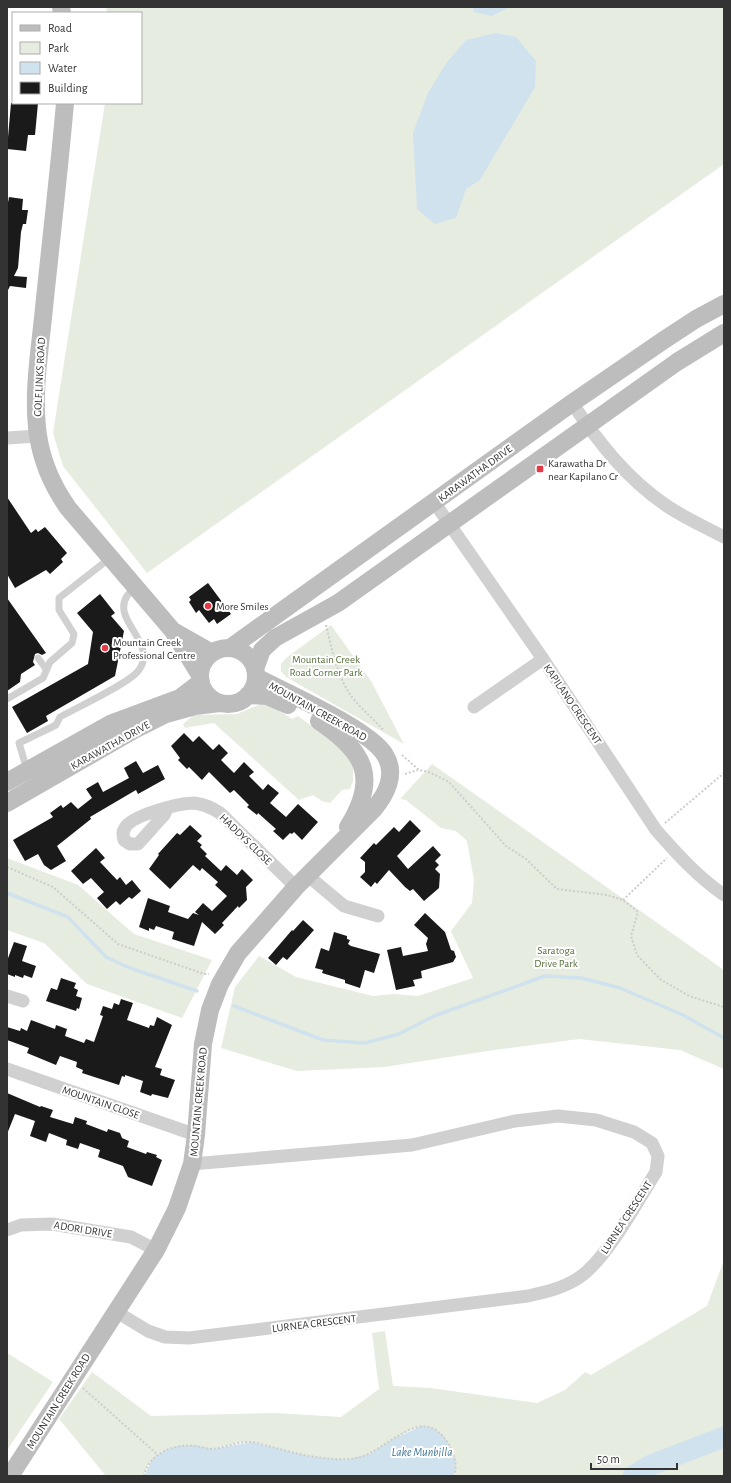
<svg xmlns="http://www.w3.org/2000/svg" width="731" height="1483" viewBox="0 0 731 1483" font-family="'Alegreya Sans',sans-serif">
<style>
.green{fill:#e6ecdf}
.water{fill:#cfe2ee}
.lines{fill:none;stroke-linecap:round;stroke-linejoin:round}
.stream{stroke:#cfe2ee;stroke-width:3.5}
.river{stroke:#cfe2ee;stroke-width:21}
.building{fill:#1a1a1a}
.path{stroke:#cdcdcd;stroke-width:2;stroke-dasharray:2 2;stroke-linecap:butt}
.lane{stroke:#d0d0d0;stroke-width:7}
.street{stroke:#d0d0d0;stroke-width:13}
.secondary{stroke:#bdbdbd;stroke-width:18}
.poi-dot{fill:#e63946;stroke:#fff;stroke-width:1.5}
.labels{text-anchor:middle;stroke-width:4;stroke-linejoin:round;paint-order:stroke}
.street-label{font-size:11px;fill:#333;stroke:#fff}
.poi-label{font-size:11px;fill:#333;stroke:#fff;text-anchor:start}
.park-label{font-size:11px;fill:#56703f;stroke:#fff}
.water-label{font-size:12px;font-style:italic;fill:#3f7597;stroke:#fff}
</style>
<rect width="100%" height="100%" fill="#fff"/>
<path class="green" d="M106,7H724V164L147,573L63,466L53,433L105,103H141V13H107Z
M331,625L371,681L404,744L286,677L281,671V664L286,658Z
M261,704L275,708L292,719L298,716L313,727L344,744L353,764V781L350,789L342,790L330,803L322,801L313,795L299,800L214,723L185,728L183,724L194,715L237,714Z
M432,764L724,970V1069L680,1050L579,1039L494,1050L384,1067L297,1071L221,1048L235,987L259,956L296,977L373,996L394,994L418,996L473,978L451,931L472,903L474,880L467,841L456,831L441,828L406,800L400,799Z
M7,858L78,885L134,934L212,960L182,1018L87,984L44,943L7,930Z
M724,1260V1476H453L455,1474L415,1428C393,1438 372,1458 347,1460C324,1461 299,1455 278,1449C269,1447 260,1442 251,1442C238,1441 225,1447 212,1449C206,1449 200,1446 194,1446C173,1444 149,1453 144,1476H106L59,1419L92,1372L151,1416L274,1413L341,1417L379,1389L372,1333L385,1331L393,1386L431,1388L537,1403L565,1390L585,1372L591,1375L707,1306Z
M7,1353L53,1382L7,1450Z"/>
<path class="water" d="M473,7H510L492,16L474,12Z
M496,33L516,37L536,61L535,87L480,180L466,189L456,218L435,224L417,209L413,133L428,93L447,62L466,40Z
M422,1426C425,1427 429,1427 432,1428C446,1433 462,1462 453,1476H144L153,1458L166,1450L178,1446L195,1445L213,1449L251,1442L312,1457L346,1460L370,1454L393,1439Z"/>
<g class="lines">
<path class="stream" d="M7,893L68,917L106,957L130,968L197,991
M234,1006L323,1040L365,1043L399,1034L434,1016L545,976L581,978L620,988L683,1015L724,1038"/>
<path class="river" d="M633,1476L651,1465L724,1437"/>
</g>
<path class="building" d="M11,103H38L35,135H28L26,151L7,149Z
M9,197L23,199L22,210H28L26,224H23L21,232L18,268L14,276L27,277L26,288L10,286L7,292V208Z
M7,497L31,533L36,529L38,532L45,527L67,553L61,559L63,562L50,574L46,570L15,588L7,574Z
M208,583L231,614L217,624L214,619L209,623L199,610L196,613L189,602L191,600L189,597Z
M100,594L115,613L111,616L124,631L115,676L46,716L48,721L27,733L12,707L88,664L93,632L77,613Z
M7,598L46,653L42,655L38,653L35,654L33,662L35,665L21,674L20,682L7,691Z
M184,733L193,742L199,736L213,750L219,744L228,753L221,760L234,773L244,762L254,772L249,776L263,790L268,784L279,793L270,803L286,817L298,804L318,822L302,840L294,832L292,834L290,833L283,840L273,831L276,829L258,813L257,815L247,807L249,805L234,790L230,793L209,772L202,780L189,767L187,769L178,760L180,758L171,746Z
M136,761L143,773L158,765L165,779L138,794L136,790L90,817L91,819L57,846L66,861L51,870L44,865L38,854L25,861L13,840L53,817L50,813L61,805L63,808L71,802L78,809L92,798L86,789L98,782L103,792L129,778L124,768Z
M410,820L421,831L397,856L408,869L433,846L441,855L435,861L439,865L435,869L440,874L439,888L424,901L413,889L410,891L405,887L389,870L377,884L375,882L371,887L360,877L365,872V862L360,858L374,843L376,845L394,827L399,832Z
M190,825L202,836L197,841L202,845L200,847L207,854L205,856L221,871L226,865L237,875L242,869L253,880L246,887L247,900L239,908L238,906L222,923L224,925L215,934L202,922L194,946L172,939L174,932L156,926L154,930L149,928V931L139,927L148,898L170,906L168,912L188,919L193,913L199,915L195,912L203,903L212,911L227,896L215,885L218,882L202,868L200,871L193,865L170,889L149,869L159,855L158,854L177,833L180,835Z
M96,848L105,858L100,862L117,880L120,877L126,885L132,880L141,891L132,899L129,897L120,905L116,901L107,909L97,898L104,892L91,878L83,884L71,871Z
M425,913L445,932L451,950L454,951L456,957L453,962L421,971L422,978L413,980L415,986L396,990L387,950L401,947L403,956L428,951L426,944L428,938L414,925Z
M303,920L314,930L287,960L283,957L276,965L268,958L292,930L293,931Z
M334,932L347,936V939L350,940L348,944L351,946L380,954L374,973L365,970L360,988L345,983V980L322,973L323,970L315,968L321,948L329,951Z
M14,942L27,946L22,961L36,966L32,978L24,975L23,978L15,975V977L7,974V961Z
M61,978L76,983L74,988L78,990L76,996L82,998L79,1009L77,1008L76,1011L46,1001L51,988L57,990Z
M121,999L133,1003L127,1020L149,1028L150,1025L154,1026L157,1017L172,1025L155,1067L162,1069L160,1075L175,1080L168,1098L152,1094L151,1096L140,1092L143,1081L125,1075V1077L122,1076L119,1085L82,1073L83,1070L76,1067L77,1062L60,1056L56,1065L27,1053L29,1048L7,1040V1027L20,1031L21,1028L27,1031L31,1020L55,1029L56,1025L67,1029L65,1036L84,1043L86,1039L94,1042L103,1016L100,1015L103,1006L112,1009L114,1003L119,1005Z
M7,1093L40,1107L41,1106L53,1110L50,1117L73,1124L75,1117L87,1121L86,1124L107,1132L108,1129L120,1133L122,1138L129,1141L127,1147L146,1154L147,1152L157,1155L156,1157L162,1160L152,1186L128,1177L123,1166L98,1157L100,1150L80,1143L78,1149L66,1145L67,1140L49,1133L46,1142L30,1136L35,1121L15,1114L7,1134Z"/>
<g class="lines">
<path class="path" d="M326,625C332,649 337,677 352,697C361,709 374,719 384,731
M402,755L419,770L429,772L449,782L506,846L526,859L557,889L607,895L623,900L638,912L631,936L637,955L660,979L689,996L724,1007
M405,774L418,770
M665,823L724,773
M7,867L53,887L118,944L204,974H209
M623,900L667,858
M83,1388L158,1455
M144,1476C149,1453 173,1444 194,1446C200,1446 205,1449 212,1449C225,1448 237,1441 251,1442C256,1442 263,1445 268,1446C284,1450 300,1455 316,1457C331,1459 346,1461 361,1457C381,1451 411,1419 432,1428C446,1433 462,1463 453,1476"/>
<path class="lane" d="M38,658L46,669
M7,699L43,678L50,662L72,643L74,634L59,610V598L110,558
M27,770L19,743L56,725L60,717C76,708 130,683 139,670C158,643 111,620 127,596C129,593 133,590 135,587"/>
<path class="street" d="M572,403C599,443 627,479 667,506C685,518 705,527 724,537
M7,438L38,436
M434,502L543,659L656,830C677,854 698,877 724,895
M474,707L543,659
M167,809L164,815L138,844H130L124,840C123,836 122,832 125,828C131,815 181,803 194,803C205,804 212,808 220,813L296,887
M307,875L344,906L378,916
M7,996L23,1001
M7,1069L196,1135
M7,1230L21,1225L52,1224L131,1237L156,1250
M115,1311L148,1331L165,1337L189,1338L528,1296C546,1292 564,1288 580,1277C607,1258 637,1202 656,1172L658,1156L652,1143L634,1132L596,1120L558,1116L515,1121L412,1145L192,1164"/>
<path class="secondary" d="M61,7L62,13
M65,103C59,172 51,240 44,308C40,350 32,394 38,435C42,463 52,485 68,508L173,631L200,675
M175,632L212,653
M230,648L572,403L664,340L696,319L724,304
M200 676a28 28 0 1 1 56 0a28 28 0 1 1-56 0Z
M255,669L262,650L275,638L338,603L677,362L724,333
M248,695L267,696L288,705
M319,721C365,752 379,777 348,827
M7,782L110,724L180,698L201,682
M7,803L134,730L166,714L195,706L220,703
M10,1476L156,1250L177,1208L192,1164L196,1135L203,1044L210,1010L220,984L238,953L296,887L373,810C386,795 397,774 385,755C371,730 285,692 256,677"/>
</g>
<g class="poi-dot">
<rect x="536" y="465" width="8" height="8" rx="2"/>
<circle cx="208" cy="606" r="4"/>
<circle cx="105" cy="648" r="4"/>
</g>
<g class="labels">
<g class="street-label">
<text transform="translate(39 377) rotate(-87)" y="4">GOLF LINKS ROAD</text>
<text transform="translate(475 473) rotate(-36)" y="4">KARAWATHA DRIVE</text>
<text transform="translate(573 704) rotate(56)" y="4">KAPILANO CRESCENT</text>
<text transform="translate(318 711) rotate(29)" y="4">MOUNTAIN CREEK ROAD</text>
<text transform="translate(110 745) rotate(-29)" y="4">KARAWATHA DRIVE</text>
<text transform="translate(246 839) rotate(44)" y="4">HADDYS CLOSE</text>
<text transform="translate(101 1102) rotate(19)" y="4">MOUNTAIN CLOSE</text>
<text transform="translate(198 1102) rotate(-85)" y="4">MOUNTAIN CREEK ROAD</text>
<text transform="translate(626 1217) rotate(-57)" y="4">LURNEA CRESCENT</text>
<text transform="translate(83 1229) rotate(9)" y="4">ADORI DRIVE</text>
<text transform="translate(314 1323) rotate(-7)" y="4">LURNEA CRESCENT</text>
<text transform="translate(58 1401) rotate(-58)" y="4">MOUNTAIN CREEK ROAD</text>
</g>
<g class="poi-label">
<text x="548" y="467">Karawatha Dr<tspan x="548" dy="13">near Kapilano Cr</tspan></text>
<text x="216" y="610">More Smiles</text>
<text x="113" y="646">Mountain Creek<tspan x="113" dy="13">Professional Centre</tspan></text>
</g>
<g class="park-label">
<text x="326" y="663">Mountain Creek<tspan x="326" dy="13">Road Corner Park</tspan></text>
<text x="556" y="954">Saratoga<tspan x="556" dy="13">Drive Park</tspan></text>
</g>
<g class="water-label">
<text x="422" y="1456">Lake Munbilla</text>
</g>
</g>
<rect width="731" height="1483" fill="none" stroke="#333333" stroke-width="16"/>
<rect x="12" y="12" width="130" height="92" fill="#ffffff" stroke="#adadad"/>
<rect x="20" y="25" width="20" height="6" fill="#bdbdbd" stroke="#adadad"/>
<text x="48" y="32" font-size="12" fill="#333333">Road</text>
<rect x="20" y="42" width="20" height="12" fill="#e6ecdf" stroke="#adadad"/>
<text x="48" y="52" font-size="12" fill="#333333">Park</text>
<rect x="20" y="62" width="20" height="12" fill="#cfe2ee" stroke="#adadad"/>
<text x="48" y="72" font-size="12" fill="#333333">Water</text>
<rect x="20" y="82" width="20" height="12" fill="#1a1a1a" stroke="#adadad"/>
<text x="48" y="92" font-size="12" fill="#333333">Building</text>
<path d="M591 1463v6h86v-6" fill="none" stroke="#333333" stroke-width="2"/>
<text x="597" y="1463" font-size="12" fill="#333333" stroke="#ffffff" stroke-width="3" paint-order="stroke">50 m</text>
</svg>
